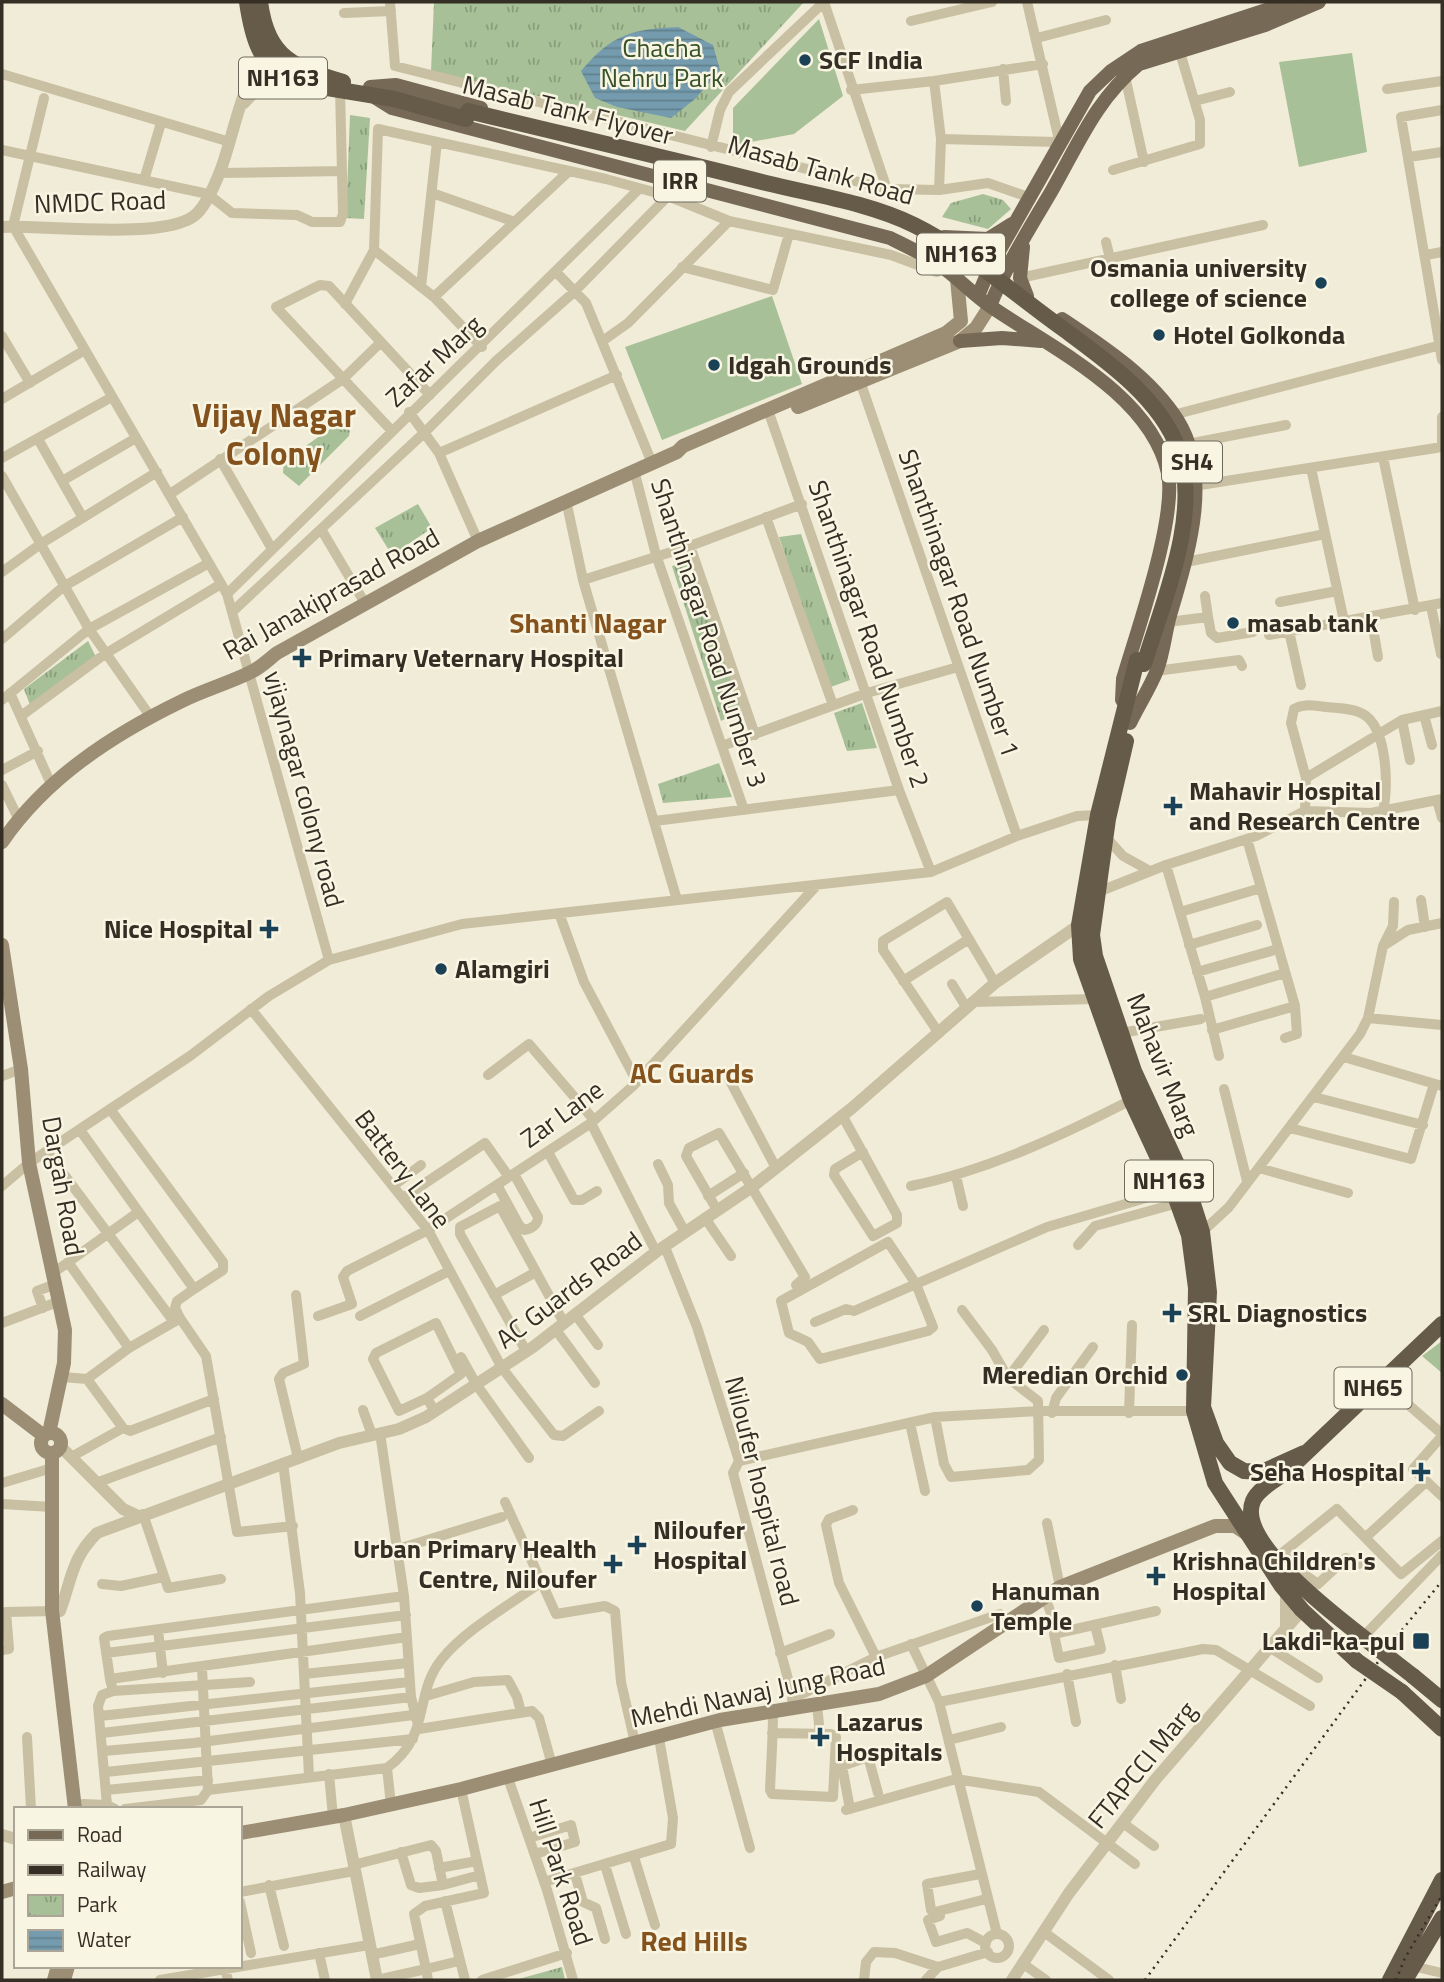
<svg xmlns="http://www.w3.org/2000/svg" width="1444" height="1982" viewBox="0 0 1444 1982" font-family="'Titillium Web',sans-serif">
<style>
.green{fill:#a7c097}
.park{fill:url(#park-tufts)}
.water{fill:url(#water-rules)}
.lines{fill:none;stroke-linecap:round;stroke-linejoin:round}
.minor{stroke:#c9bfa3;stroke-width:10}
.tertiary{stroke:#c9bfa3;stroke-width:12}
.secondary{stroke:#9c8e74;stroke-width:14}
.primary{stroke:#766956;stroke-width:14}
.trunk{stroke:#665a49;stroke-width:16}
.rail{stroke:#342e25;stroke-width:2.5;stroke-dasharray:2 5;stroke-linecap:butt}
.trunk-bridge{stroke:#665a49;stroke-width:16}
.poi-dot{fill:#1a4155;stroke:#f9f5e3;stroke-width:2.5}
.labels{text-anchor:middle;stroke-width:5;stroke-linejoin:round;paint-order:stroke}
.shield{fill:#f9f5e3;stroke:#6f6a5e;stroke-width:2}
.shield-label{font-size:24px;font-weight:bold;fill:#342e25}
.park-label{font-size:26px;fill:#375229;stroke:#f9f5e3}
.poi-label{font-size:26px;font-weight:bold;fill:#342e25;stroke:#f9f5e3;text-anchor:start}
.street-label{font-size:26px;fill:#342e25;stroke:#f9f5e3}
.neighbourhood-label{font-size:28px;font-weight:bold;fill:#84521d;stroke:#f9f5e3}
.district-label{font-size:33px;font-weight:bold;fill:#84521d;stroke:#f9f5e3}
</style>
<defs>
<pattern id="park-tufts" width="24" height="20" patternUnits="userSpaceOnUse" patternTransform="scale(1.75)"><rect width="24" height="20" fill="#a7c097"/><path d="M3 7l-1-3M5 7V3M7 7l1-3M15 17l-1-3M17 17v-4M19 17l1-3" fill="none" stroke="#899c7b"/></pattern>
<pattern id="water-rules" width="6" height="5" patternUnits="userSpaceOnUse" patternTransform="scale(1.75)"><rect width="6" height="5" fill="#759cae"/><path d="M0 2.5h6" fill="none" stroke="#61808d"/></pattern>
</defs>
<rect width="100%" height="100%" fill="#f1ecd7"/>
<path class="green" d="M819,19L843,96L794,134L740,144L733,139V108Z
M1352,53L1367,152L1299,167L1279,62Z
M772,296L802,384L662,440L625,347Z
M1442,1341V1373L1422,1356Z"/>
<path class="park" d="M434,2H804L685,131L431,71Z
M350,115L370,118L364,219L346,218Z
M983,194L1003,200L1011,209L988,229L942,217L951,203Z
M340,422L350,431L349,436L299,486L283,473L284,461Z
M418,504L432,528L392,555L375,528Z
M801,534L850,680L828,688L779,537Z
M692,561L742,710L721,721L672,566Z
M88,641L96,657L30,705L24,689Z
M862,703L877,748L847,751L834,713Z
M719,763L732,797L663,803L658,784Z
M562,1967L565,1980H515Z"/>
<path class="water" d="M678,27L713,45L720,70L695,99L671,118L617,107L595,98L581,71C612,34 632,29 678,27Z"/>
<g class="lines">
<path class="minor" d="M390,2L395,66L887,189L939,190L988,183L1031,198
M1027,2L1060,144
M344,13L391,11
M911,21L992,2
M1037,38L1106,20
M1003,69L1006,101
M2,74L230,142
M1125,76L1144,162
M934,81L941,139
M1387,89L1442,81
M851,90L934,81L1043,64
M44,98L13,226L227,594L329,960
M1195,101L1230,92
M1442,110L1401,117L1442,360
M711,147L720,110L729,92L824,2L887,189
M2,150L208,194L232,213L297,215L312,222H340L343,214L340,89
M1409,157L1442,152
M1113,170L1200,144V120L1179,49
M219,173L342,171
M144,180L161,123
M939,190L941,139L1059,142
M432,193L512,221
M1106,242L1110,258
M374,250L434,297L482,347
M1426,255L1442,252
M682,267L773,290L789,234
M556,272L586,303L652,463
M1020,278L1263,225
M421,287L437,142
M434,297L568,172
M345,304L374,250L378,129L606,179L668,196L729,221L891,255L937,272
M2,336L30,383
M604,340L628,323L729,221
M861,384L1017,836
M2,399L85,350
M768,410L899,790L931,872
M409,412L439,453L478,541
M1173,415L1441,345
M1442,417V445
M391,430L276,307L320,285L329,286L430,395
M38,439L83,518
M1188,444L1286,425
M439,453L617,375
M1383,457L1415,610
M2,458L112,397
M220,459L272,549
M1311,468L1344,621
M634,470L656,555L744,810
M2,476L89,629L150,716
M62,481L136,438
M1194,486L1442,447
M170,494L343,379L381,342
M566,500L583,580L677,900
M766,517L833,705
M321,529L366,605
M690,546L755,735
M1186,562L1325,534
M2,572L42,543L157,472
M583,580L690,546L802,504
M227,594L639,189
M1205,596L1208,617
M1280,602L1337,591
M1431,606L1441,654
M232,612L425,432L496,361L574,292L668,196
M1371,616L1378,657
M1168,622L1208,617L1211,633L1217,638L1253,632
M1289,631L1301,685
M1269,635L1442,603
M2,639L63,587L183,517
M1156,671L1239,660L1242,666
M10,693L51,784
M2,700L89,629L209,563
M1424,715L1432,745
M21,716L105,654L221,584
M1402,720L1410,760
M722,746L867,693L958,667
M2,770L38,751
M1306,778L1291,723L1294,709C1303,703 1315,706 1326,707C1337,708 1353,708 1363,714C1387,727 1389,787 1383,810
M2,785L18,818
M1437,800L1442,818
M1305,811L1306,778L1402,720L1442,711
M655,821L899,790
M1105,836L1123,856L1150,871
M1247,839L1295,1006L1297,1034L1285,1038
M1166,865L1205,997L1219,1056
M1098,892L1166,865L1256,836L1305,811L1371,813L1442,799
M1421,900L1425,927
M1180,912L1261,888
M559,913L584,982L637,1082
M1384,944L1393,926L1394,902
M1189,945L1257,925
M1197,972L1278,949
M903,981L969,939
M952,984L966,1007
M1205,997L1285,973
M972,1002L1095,999
M251,1009L428,1230L502,1368L554,1435L563,1436L599,1411
M1368,1018L1442,1025
M1212,1030L1295,1006
M938,1032L883,950V941L947,902L995,983
M1121,1033L1201,1019
M1344,1057L1442,1086
M488,1075L529,1044L594,1120
M2,1076L21,1069
M729,1079L776,1168
M1224,1089L1247,1181
M1314,1097L1423,1125
M110,1109L223,1262V1270L194,1289
M842,1115L897,1215V1223L873,1236L834,1175L835,1169L863,1152
M591,1123L656,1252
M1290,1128L1411,1159L1434,1084
M548,1152L574,1200H582L597,1191
M48,1153L174,1322
M658,1164L668,1185L669,1203L685,1232
M1259,1168L1348,1193
M956,1176L963,1206
M497,1185L519,1225L524,1230C531,1229 538,1225 538,1217L514,1174
M2,1186L29,1163L190,1056L269,996L329,960L462,924L931,872L1017,836L1077,816L1098,815
M393,1186L421,1165
M911,1186C988,1170 1061,1136 1131,1100
M708,1196L744,1173
M403,1198L485,1143L509,1177
M717,1210L686,1156L689,1148L719,1133L805,1277L796,1285
M705,1218L731,1256
M1202,1232L1229,1207L1360,1034L1368,1018L1383,946L1408,930L1442,923
M888,1242L916,1284L933,1327L928,1331L820,1359L808,1342L789,1333L781,1301Z
M1078,1245L1095,1226L1178,1203
M665,1247L697,1327L739,1461L733,1473L796,1709
M68,1262L129,1348
M53,1273L137,1213
M296,1295L304,1364L283,1373L279,1379L298,1458
M494,1295L536,1272
M43,1308L37,1291L56,1284
M575,1314L598,1345
M318,1316L352,1304L343,1277L347,1271L428,1230L591,1123L633,1086L817,885
M360,1316L449,1271
M180,1318L206,1356L237,1532L293,1526
M815,1322L846,1309L854,1311L1047,1227L1173,1190
M2,1323L60,1301
M556,1330L595,1383
M526,1351L460,1234V1227L500,1206L564,1323
M461,1357L476,1384L529,1458
M62,1377L87,1379L129,1348L174,1322L180,1318L175,1308L177,1301L194,1289L80,1130
M1008,1378L1044,1330
M87,1379L123,1428
M1381,1381L1442,1434
M427,1398L399,1411L373,1359L376,1353L436,1323L461,1374L427,1398L435,1412
M363,1410L372,1435
M1052,1413L1056,1398L1093,1347
M1129,1413L1132,1325
M935,1417L944,1464L951,1477L1028,1470L1039,1460L1038,1401L1008,1378L992,1350L962,1310
M910,1423L925,1491
M380,1433L404,1596L411,1697L418,1725
M1442,1436L1413,1469L1442,1496
M71,1457L123,1428L130,1431L214,1399
M739,1461L935,1417L1039,1411H1194
M283,1463L300,1593L309,1776
M2,1483L52,1468
M96,1483L221,1437
M505,1502L556,1614L605,1606L615,1611L621,1682L635,1743
M2,1504L52,1507
M853,1510L829,1519L826,1525L839,1583L876,1657
M143,1514L168,1588L221,1579
M1047,1523L1060,1587
M1366,1537L1426,1482
M398,1549L502,1517
M1283,1553L1297,1569L1318,1584L1346,1558L1359,1564
M1276,1558L1337,1509L1401,1574L1442,1541
M102,1584L121,1586L163,1577
M1045,1597L1058,1633L1054,1634L1059,1658L1101,1649L1095,1625
M158,1630L163,1673
M1058,1633L1156,1611
M1363,1637L1442,1555
M911,1644L939,1702L997,1934
M1269,1647L1318,1678
M2,1650L9,1649L6,1612L56,1611
M106,1653L406,1615
M780,1653L830,1634
M1115,1665L1121,1699
M202,1668L208,1790
M304,1674L408,1663
M1067,1674L1076,1722
M110,1679L104,1638L108,1636L404,1596
M113,1691L110,1679L407,1637
M426,1696L474,1682L508,1680L517,1697L521,1712
M792,1699L876,1657L1000,1614L1008,1623
M939,1702L1203,1649L1216,1650L1310,1706
M817,1705L820,1734
M100,1716L409,1682
M715,1721L750,1848
M419,1729L532,1711L539,1718L552,1765
M102,1733L411,1697
M772,1733L831,1734L836,1737L833,1797L772,1794L770,1790C771,1764 773,1738 773,1712
M27,1737L31,1809
M949,1740L1001,1727
M104,1751L194,1743L413,1715
M106,1772L413,1739
M329,1774L333,1817
M508,1778L547,1890L573,1980
M106,1790L208,1780
M83,1804L107,1805L115,1809
M107,1805L98,1706L102,1695L113,1691L250,1682
M391,1805L387,1768C432,1735 413,1696 441,1660C466,1629 508,1606 540,1583
M125,1809L201,1800L208,1790L387,1768
M850,1809L842,1766L865,1758L869,1760L878,1793
M846,1810L956,1779L1039,1792L1135,1864
M1123,1823L1154,1846
M529,1838L571,1825L575,1842L535,1854
M634,1857L655,1925
M353,1865L431,1845L436,1851L443,1885L419,1888L411,1885L401,1852
M605,1865L626,1934
M439,1868L477,1861
M575,1874L583,1902L596,1908L605,1939
M980,1874L927,1884L931,1910L935,1912L986,1899
M544,1882L671,1844L673,1818L659,1738
M269,1885L284,1946
M443,1885L480,1875
M240,1892L354,1871
M445,1901L465,1980
M240,1902L251,1953
M940,1916L928,1920L936,1942L967,1933L986,1943
M1044,1932L1109,1980
M985 1946a12 12 0 1 1 24 0a12 12 0 1 1-24 0Z
M319,1953L325,1980
M371,1955L420,1944
M459,1961L426,1969L414,1914L425,1906L484,1893L461,1789
M1022,1963L1046,1980
M1412,1966L1442,1973
M225,1969L228,1980
M160,1980L369,1945
M377,1980L426,1969L428,1980
M482,1980L567,1953
M864,1980L866,1962L874,1952L895,1953L938,1967
M926,1980L938,1967L988,1952"/>
<path class="tertiary" d="M244,103L256,90L280,76
M2,227C45,225 162,240 194,216C205,208 216,182 221,169C234,133 240,90 262,59
M61,1447L123,1509L138,1516
M60,1611C72,1579 71,1559 97,1533L339,1443L399,1429L426,1417L533,1347L656,1252L752,1187L852,1108L995,983L1079,925
M1286,1626V1592
M344,1815L377,1980
M2,1835L16,1839
M1012,1980L1069,1893L1155,1780L1302,1610"/>
<path class="secondary" d="M798,407L960,341L976,328L990,306
M2,842C46,778 112,735 182,701C204,690 229,683 251,672C260,668 269,659 277,653L478,541L677,452L683,446L946,333L961,321L957,279
M2,945L21,1069L29,1163L65,1330L64,1363L49,1433
M2,1404L44,1436
M41 1443a10 10 0 1 1 20 0a10 10 0 1 1-20 0Z
M52,1454V1610L75,1809
M240,1833L344,1815L461,1789L720,1720L879,1694L926,1676L1060,1587L1215,1526H1235L1244,1532
M2,1892L16,1888
M54,1980L58,1966
M64,1980L68,1966"/>
<path class="primary" d="M370,87L396,85L481,108
M376,98L392,108L890,238C908,247 928,256 945,269C961,281 974,295 990,306C1051,348 1151,394 1168,473C1177,518 1137,631 1123,679L1122,700
M944,237L988,239L1012,224
M1023,247L1020,278L1027,296
M978,296L990,267L1090,91L1111,71L1141,51L1291,2
M990,306C1006,266 1029,229 1051,192C1079,143 1095,101 1139,64L1265,25L1319,2
M1062,319C1104,347 1151,378 1178,421C1214,480 1186,559 1169,619C1165,635 1163,654 1157,670C1150,688 1138,706 1130,723
M960,341L1002,338L1041,341"/>
<path class="trunk" d="M247,2C252,36 259,65 291,82L394,99L466,119
M260,2C268,59 294,67 343,82
M1137,660L1098,815L1079,925L1081,959L1131,1100L1173,1190L1189,1235L1196,1288L1194,1411L1215,1483L1281,1585L1302,1610L1357,1661
M1126,741L1108,819L1092,935L1095,956L1134,1071L1188,1188L1202,1232L1209,1292L1203,1407L1216,1443L1230,1463L1244,1471L1262,1472L1304,1453
M1373,1645C1344,1622 1235,1543 1253,1501C1258,1489 1275,1480 1285,1473L1442,1324
M1413,1676L1442,1700
M1402,1692L1442,1729
M1390,1980L1442,1880
M1405,1980L1442,1918"/>
<path class="rail" d="M1145,1980L1397,1636L1442,1581
M1396,1980L1405,1958L1442,1895"/>
<path class="trunk-bridge" d="M468,111C567,135 667,158 766,183C815,195 869,203 914,225C967,251 1014,294 1062,328C1104,359 1159,397 1178,448C1202,512 1163,602 1144,664
M1373,1645L1413,1676
M1357,1661L1402,1692"/>
</g>
<g class="poi-dot">
<circle cx="805" cy="60" r="7"/>
<circle cx="1321" cy="283" r="7"/>
<circle cx="1159" cy="335" r="7"/>
<circle cx="714" cy="365" r="7"/>
<circle cx="1233" cy="623" r="7"/>
<path d="M298.5 647.5h7v7h7v7h-7v7h-7v-7h-7v-7h7z"/>
<path d="M1169.5 795.5h7v7h7v7h-7v7h-7v-7h-7v-7h7z"/>
<path d="M265.5 918.5h7v7h7v7h-7v7h-7v-7h-7v-7h7z"/>
<circle cx="441" cy="969" r="7"/>
<path d="M1168.5 1302.5h7v7h7v7h-7v7h-7v-7h-7v-7h7z"/>
<circle cx="1182" cy="1375" r="7"/>
<path d="M1417.5 1461.5h7v7h7v7h-7v7h-7v-7h-7v-7h7z"/>
<path d="M633.5 1534.5h7v7h7v7h-7v7h-7v-7h-7v-7h7z"/>
<path d="M609.5 1553.5h7v7h7v7h-7v7h-7v-7h-7v-7h7z"/>
<path d="M1152.5 1565.5h7v7h7v7h-7v7h-7v-7h-7v-7h7z"/>
<circle cx="977" cy="1606" r="7"/>
<rect x="1412" y="1632" width="18" height="18" rx="3.5"/>
<path d="M816.5 1726.5h7v7h7v7h-7v7h-7v-7h-7v-7h7z"/>
</g>
<g class="labels">
<g class="shield">
<rect x="239" y="57.5" width="88" height="41" rx="5"/>
<rect x="654" y="160.5" width="52" height="41" rx="5"/>
<rect x="917" y="233.5" width="88" height="41" rx="5"/>
<rect x="1162" y="441.5" width="60" height="41" rx="5"/>
<rect x="1125" y="1160.5" width="88" height="41" rx="5"/>
<rect x="1334.5" y="1367.5" width="77" height="41" rx="5"/>
</g>
<g class="shield-label">
<text x="283" y="86">NH163</text>
<text x="680" y="189">IRR</text>
<text x="961" y="262">NH163</text>
<text x="1192" y="470">SH4</text>
<text x="1169" y="1189">NH163</text>
<text x="1373" y="1396">NH65</text>
</g>
<g class="park-label">
<text x="662" y="57">Chacha<tspan x="662" dy="30">Nehru Park</tspan></text>
</g>
<g class="poi-label">
<text x="819" y="69">SCF India</text>
<text x="1307" y="277" text-anchor="end">Osmania university<tspan x="1307" dy="30">college of science</tspan></text>
<text x="1173" y="344">Hotel Golkonda</text>
<text x="728" y="374">Idgah Grounds</text>
<text x="1247" y="632">masab tank</text>
<text x="318" y="667">Primary Veternary Hospital</text>
<text x="1189" y="800">Mahavir Hospital<tspan x="1189" dy="30">and Research Centre</tspan></text>
<text x="253" y="938" text-anchor="end">Nice Hospital</text>
<text x="455" y="978">Alamgiri</text>
<text x="1188" y="1322">SRL Diagnostics</text>
<text x="1168" y="1384" text-anchor="end">Meredian Orchid</text>
<text x="1405" y="1481" text-anchor="end">Seha Hospital</text>
<text x="653" y="1539">Niloufer<tspan x="653" dy="30">Hospital</tspan></text>
<text x="597" y="1558" text-anchor="end">Urban Primary Health<tspan x="597" dy="30">Centre, Niloufer</tspan></text>
<text x="1172" y="1570">Krishna Children's<tspan x="1172" dy="30">Hospital</tspan></text>
<text x="991" y="1600">Hanuman<tspan x="991" dy="30">Temple</tspan></text>
<text x="1405" y="1650" text-anchor="end">Lakdi-ka-pul</text>
<text x="836" y="1731">Lazarus<tspan x="836" dy="30">Hospitals</tspan></text>
</g>
<g class="street-label">
<text transform="translate(568 110) rotate(14)" y="9">Masab Tank Flyover</text>
<text transform="translate(821 170) rotate(16)" y="9">Masab Tank Road</text>
<text transform="translate(100 202) rotate(-2)" y="9">NMDC Road</text>
<text transform="translate(434 361) rotate(-43)" y="9">Zafar Marg</text>
<text transform="translate(331 594) rotate(-29)" y="9">Rai Janakiprasad Road</text>
<text transform="translate(959 603) rotate(71)" y="9">Shanthinagar Road Number 1</text>
<text transform="translate(709 633) rotate(72)" y="9">Shanthinagar Road Number 3</text>
<text transform="translate(869 634) rotate(71)" y="9">Shanthinagar Road Number 2</text>
<text transform="translate(304 789) rotate(75)" y="9">vijaynagar colony road</text>
<text transform="translate(1163 1065) rotate(68)" y="9">Mahavir Marg</text>
<text transform="translate(562 1114) rotate(-36)" y="9">Zar Lane</text>
<text transform="translate(403 1169) rotate(53)" y="9">Battery Lane</text>
<text transform="translate(63 1186) rotate(80)" y="9">Dargah Road</text>
<text transform="translate(569 1290) rotate(-37)" y="9">AC Guards Road</text>
<text transform="translate(762 1491) rotate(76)" y="9">Niloufer hospital road</text>
<text transform="translate(758 1692) rotate(-12)" y="9">Mehdi Nawaj Jung Road</text>
<text transform="translate(1142 1765) rotate(-51)" y="9">FTAPCCI Marg</text>
<text transform="translate(561 1872) rotate(72)" y="9">Hill Park Road</text>
</g>
<g class="neighbourhood-label">
<text x="588" y="633">Shanti Nagar</text>
<text x="692" y="1083">AC Guards</text>
<text x="694" y="1951">Red Hills</text>
</g>
<g class="district-label">
<text x="274" y="427">Vijay Nagar<tspan x="274" dy="38">Colony</tspan></text>
</g>
</g>
<rect width="1444" height="1982" fill="none" stroke="#342e25" stroke-width="7"/>
<rect x="14" y="1807" width="228" height="161" fill="#f9f5e3" stroke="#aaa597" stroke-width="2"/>
<rect x="28" y="1830" width="35" height="10" fill="#766956" stroke="#aaa597" stroke-width="2"/>
<text x="77" y="1842" font-size="21" fill="#342e25">Road</text>
<rect x="28" y="1865" width="35" height="10" fill="#342e25" stroke="#aaa597" stroke-width="2"/>
<text x="77" y="1877" font-size="21" fill="#342e25">Railway</text>
<rect x="28" y="1895" width="35" height="21" fill="url(#park-tufts)" stroke="#aaa597" stroke-width="2"/>
<text x="77" y="1912" font-size="21" fill="#342e25">Park</text>
<rect x="28" y="1930" width="35" height="21" fill="url(#water-rules)" stroke="#aaa597" stroke-width="2"/>
<text x="77" y="1947" font-size="21" fill="#342e25">Water</text>
</svg>
